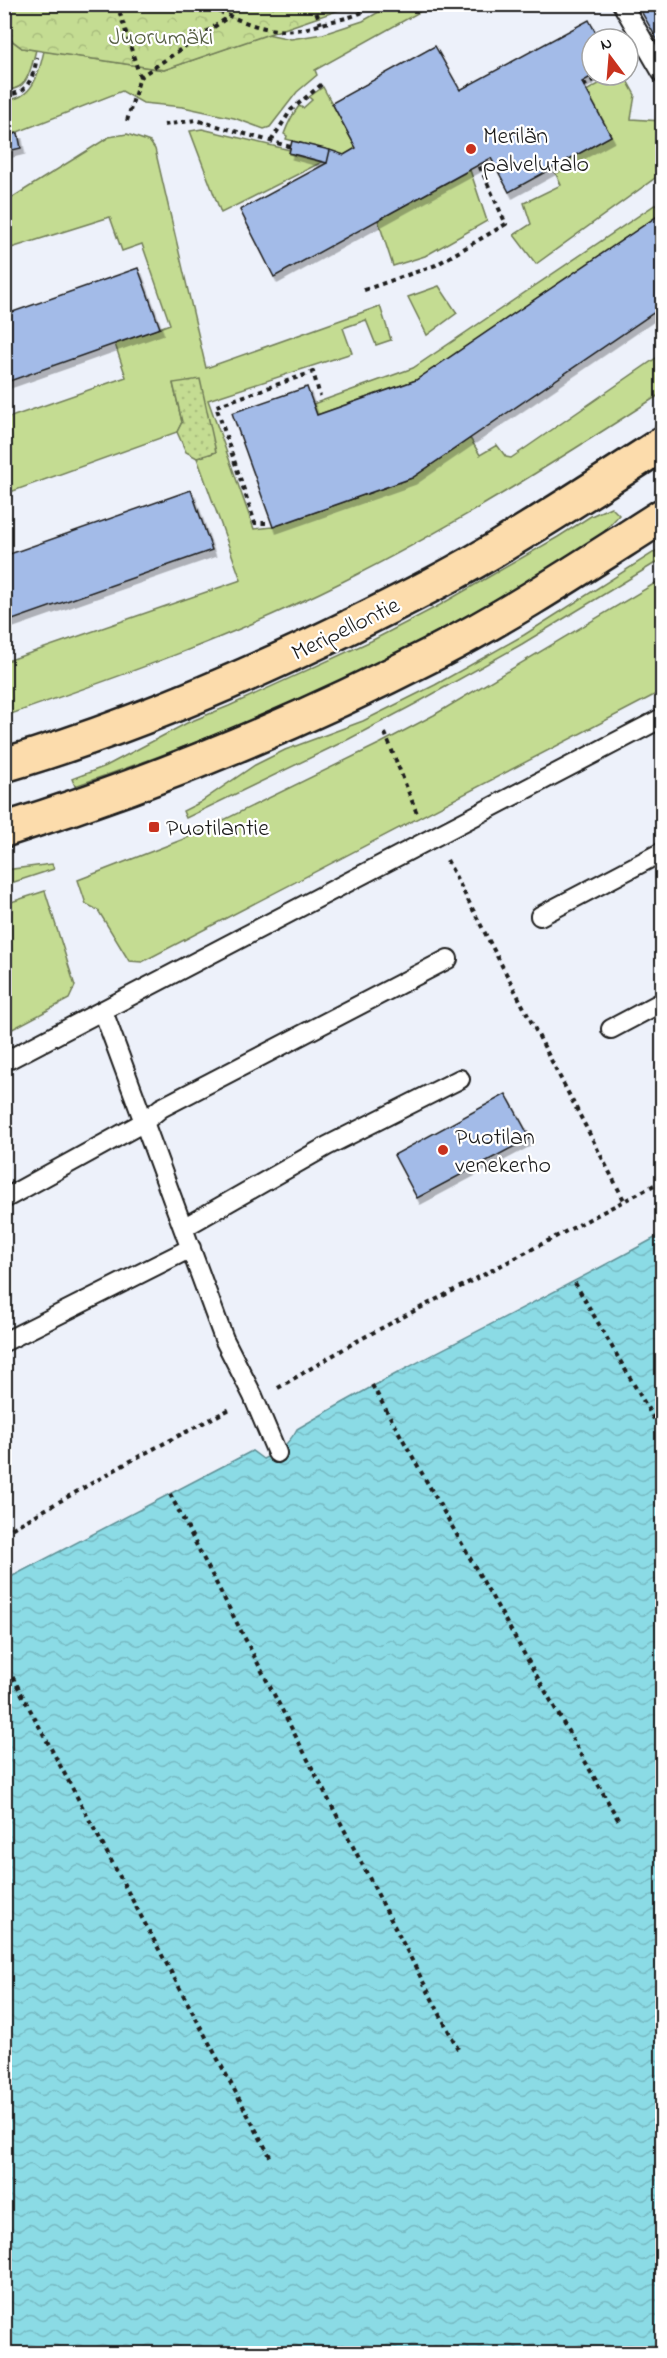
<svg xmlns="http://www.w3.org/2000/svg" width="667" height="2358" viewBox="0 0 667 2358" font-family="'Indie Flower',sans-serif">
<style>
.grass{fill:#c4dc92;stroke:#707c57;stroke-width:1.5}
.forest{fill:url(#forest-crowns);stroke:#707c57;stroke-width:1.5}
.park{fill:url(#park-dots);stroke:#707c57;stroke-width:1.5}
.water{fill:url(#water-waves);stroke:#5f8f95;stroke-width:1.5}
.building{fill:#a3bbe8;stroke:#1c1c1c;stroke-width:1.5;filter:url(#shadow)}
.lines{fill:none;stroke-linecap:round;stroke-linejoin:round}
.service-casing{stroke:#1c1c1c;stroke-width:22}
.primary-casing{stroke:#1c1c1c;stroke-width:38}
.path{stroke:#1c1c1c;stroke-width:4;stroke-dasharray:4.5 4.5;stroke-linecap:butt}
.service{stroke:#fff;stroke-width:18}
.primary{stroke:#fcdcac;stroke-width:33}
.poi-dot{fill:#c8321e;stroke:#fff;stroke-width:2}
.labels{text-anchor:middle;stroke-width:4.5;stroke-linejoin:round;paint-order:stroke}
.park-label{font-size:24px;fill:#575f45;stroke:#fff}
.poi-label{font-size:24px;fill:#1c1c1c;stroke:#fff;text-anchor:start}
.street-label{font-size:24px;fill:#1c1c1c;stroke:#fff}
</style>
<defs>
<pattern id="forest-crowns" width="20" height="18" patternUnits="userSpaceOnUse" patternTransform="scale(1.5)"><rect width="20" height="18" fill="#c4dc92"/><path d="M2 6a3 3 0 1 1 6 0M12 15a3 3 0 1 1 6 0" fill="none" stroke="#a8bc7d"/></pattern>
<pattern id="park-dots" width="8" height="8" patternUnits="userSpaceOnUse" patternTransform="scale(1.5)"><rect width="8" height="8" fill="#c4dc92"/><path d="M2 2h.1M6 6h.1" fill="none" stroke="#a8bc7d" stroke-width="1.8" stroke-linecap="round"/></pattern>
<pattern id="water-waves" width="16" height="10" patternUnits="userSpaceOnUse" patternTransform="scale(1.5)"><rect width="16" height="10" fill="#8bdbe5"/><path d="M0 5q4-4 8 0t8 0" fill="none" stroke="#77bbc4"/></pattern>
<filter id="shadow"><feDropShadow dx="3.5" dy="6" stdDeviation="0" flood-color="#0004"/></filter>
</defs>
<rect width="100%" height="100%" fill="#edf1fa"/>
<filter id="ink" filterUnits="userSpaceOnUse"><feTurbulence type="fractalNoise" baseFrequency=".0167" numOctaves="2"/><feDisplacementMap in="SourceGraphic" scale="12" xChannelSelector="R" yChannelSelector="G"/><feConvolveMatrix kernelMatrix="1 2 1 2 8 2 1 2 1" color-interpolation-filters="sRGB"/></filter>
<g filter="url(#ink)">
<path class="grass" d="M391,5H432L315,70L317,75L297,92L270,127L264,129L234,118L183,107L143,103L122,91L5,137V100C33,100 39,73 44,51L164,70L267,34L291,39L323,34L363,21Z
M4,35L22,48L36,50C31,67 28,93 5,89Z
M615,75H624L635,95L631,119L662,121V173L536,264L514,235L531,224L524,203L561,185L553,168L611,136L586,91Z
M323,87L356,148L344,155L286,139L287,136L284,134C288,123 292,115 299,106L303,108L312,100L309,97Z
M202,129L290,150L289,154L322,162L221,213L190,131Z
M127,134L150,142L155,149L206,368L380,306L391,340L376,345L366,320L343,328L352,353L208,400L254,529L273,527L412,478L470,438L480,455L497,445L506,457L511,458L662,354V393C558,460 453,527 342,582C234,636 119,677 5,716L4,662L241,580L197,458L216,452L173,383L182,422L177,432L5,494V419L126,377L115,344L170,324L142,244L122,251L110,217L5,250V202L109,137Z
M470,170L487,221L425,256L393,266L378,220Z
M662,200V213L416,380L317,415L313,404L413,368Z
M439,286L457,313L427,335L408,297Z
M611,507L619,515L602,534L581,550C512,591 442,631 370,666C274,713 175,752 75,786L72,779L106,766L187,723L229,706L371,641L440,605L558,537L591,516Z
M662,547V559L522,644L415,704L349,739L186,818L183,811L199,803L255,765L285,750L363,721L435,685L524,635Z
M662,579V691L142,962L129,961L98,910L86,904L78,880L189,837L381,743L434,715Z
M52,864L54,869L5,885V870Z
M45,891L75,986L69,999L5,1033V904Z"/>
<path class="forest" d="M5,4H354V5L164,70L22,48L5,35Z"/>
<path class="park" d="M200,379L216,452L197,458L186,452L177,432L182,422L173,383Z"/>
<path class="water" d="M662,1234V2353L5,2354V1580L252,1451L263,1459C278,1452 289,1444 297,1429C416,1359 542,1301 662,1234Z"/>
<path class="building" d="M637,4H662V48Z
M589,20L599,39H592V75H594L582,82L611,136L509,192L491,158L274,277L240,210L327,163L330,150L344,155L356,148L332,103L435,46L460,90Z
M18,133L21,148L4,152V137Z
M292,141L330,150L327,163L289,153Z
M662,213V307L412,478L273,527L232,413L307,387L317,415L416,380Z
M138,268L160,328L4,383V315Z
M191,490L212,550L4,623V556Z
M506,1094L530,1138L417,1198L394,1155Z"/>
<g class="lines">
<defs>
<path id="service" d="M622,4L662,73
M540,916L662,852
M103,1011L224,1339L253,1396L277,1453
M611,1029L662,1002
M4,1062L662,718
M4,1199L144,1122L161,1108L448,959
M183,1228L327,1146L460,1079
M4,1342L191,1248"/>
<path id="primary" d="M4,765C123,730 238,681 349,627C403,600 458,573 509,541C561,510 611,477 662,444
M4,830C154,783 297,724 437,652C515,612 588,563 662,516"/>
</defs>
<use href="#service" class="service-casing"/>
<use href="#primary" class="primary-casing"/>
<path class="path" d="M117,4L140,77
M203,4C232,17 264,34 296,30C308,29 321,24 333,21C348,18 363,14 375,4
M313,4L321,24
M583,86L602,75
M4,94C28,97 34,75 37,57
M127,121L140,77L230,16
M164,125L196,120L291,147
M271,141L291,110L322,84
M364,290L436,265L506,224L479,165
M266,523H255L216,406L313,372L320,396
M385,733L418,816
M447,860L625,1202
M575,1283L662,1433
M372,1385L620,1823
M278,1388L357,1341L662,1181
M170,1494L458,2049
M4,1533L136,1458L230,1409
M4,1661L272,2160"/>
<use href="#service" class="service"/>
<use href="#primary" class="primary"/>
</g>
</g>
<g class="poi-dot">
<circle cx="471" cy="149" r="6"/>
<rect x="148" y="821" width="12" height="12" rx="3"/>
<circle cx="443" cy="1150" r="6"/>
</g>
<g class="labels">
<g class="park-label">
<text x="161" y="44">Juorumäki</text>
</g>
<g class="poi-label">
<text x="483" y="143">Merilän<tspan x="483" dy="28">palvelutalo</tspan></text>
<text x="166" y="835">Puotilantie</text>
<text x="455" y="1144">Puotilan<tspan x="455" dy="28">venekerho</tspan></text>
</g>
<g class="street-label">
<text transform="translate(345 628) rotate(-26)" y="8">Meripellontie</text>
</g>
</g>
<rect width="667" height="2358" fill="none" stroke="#fff" stroke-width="24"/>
<rect x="12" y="12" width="643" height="2334" fill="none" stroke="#1c1c1c" stroke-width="2" filter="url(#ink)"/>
<g transform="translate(610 57) rotate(344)"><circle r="28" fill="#ffffff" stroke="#a4a4a4" stroke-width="1.5"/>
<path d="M0-4.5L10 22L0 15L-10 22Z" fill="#c8321e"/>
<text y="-9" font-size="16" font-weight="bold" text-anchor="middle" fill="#1c1c1c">N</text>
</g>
</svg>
